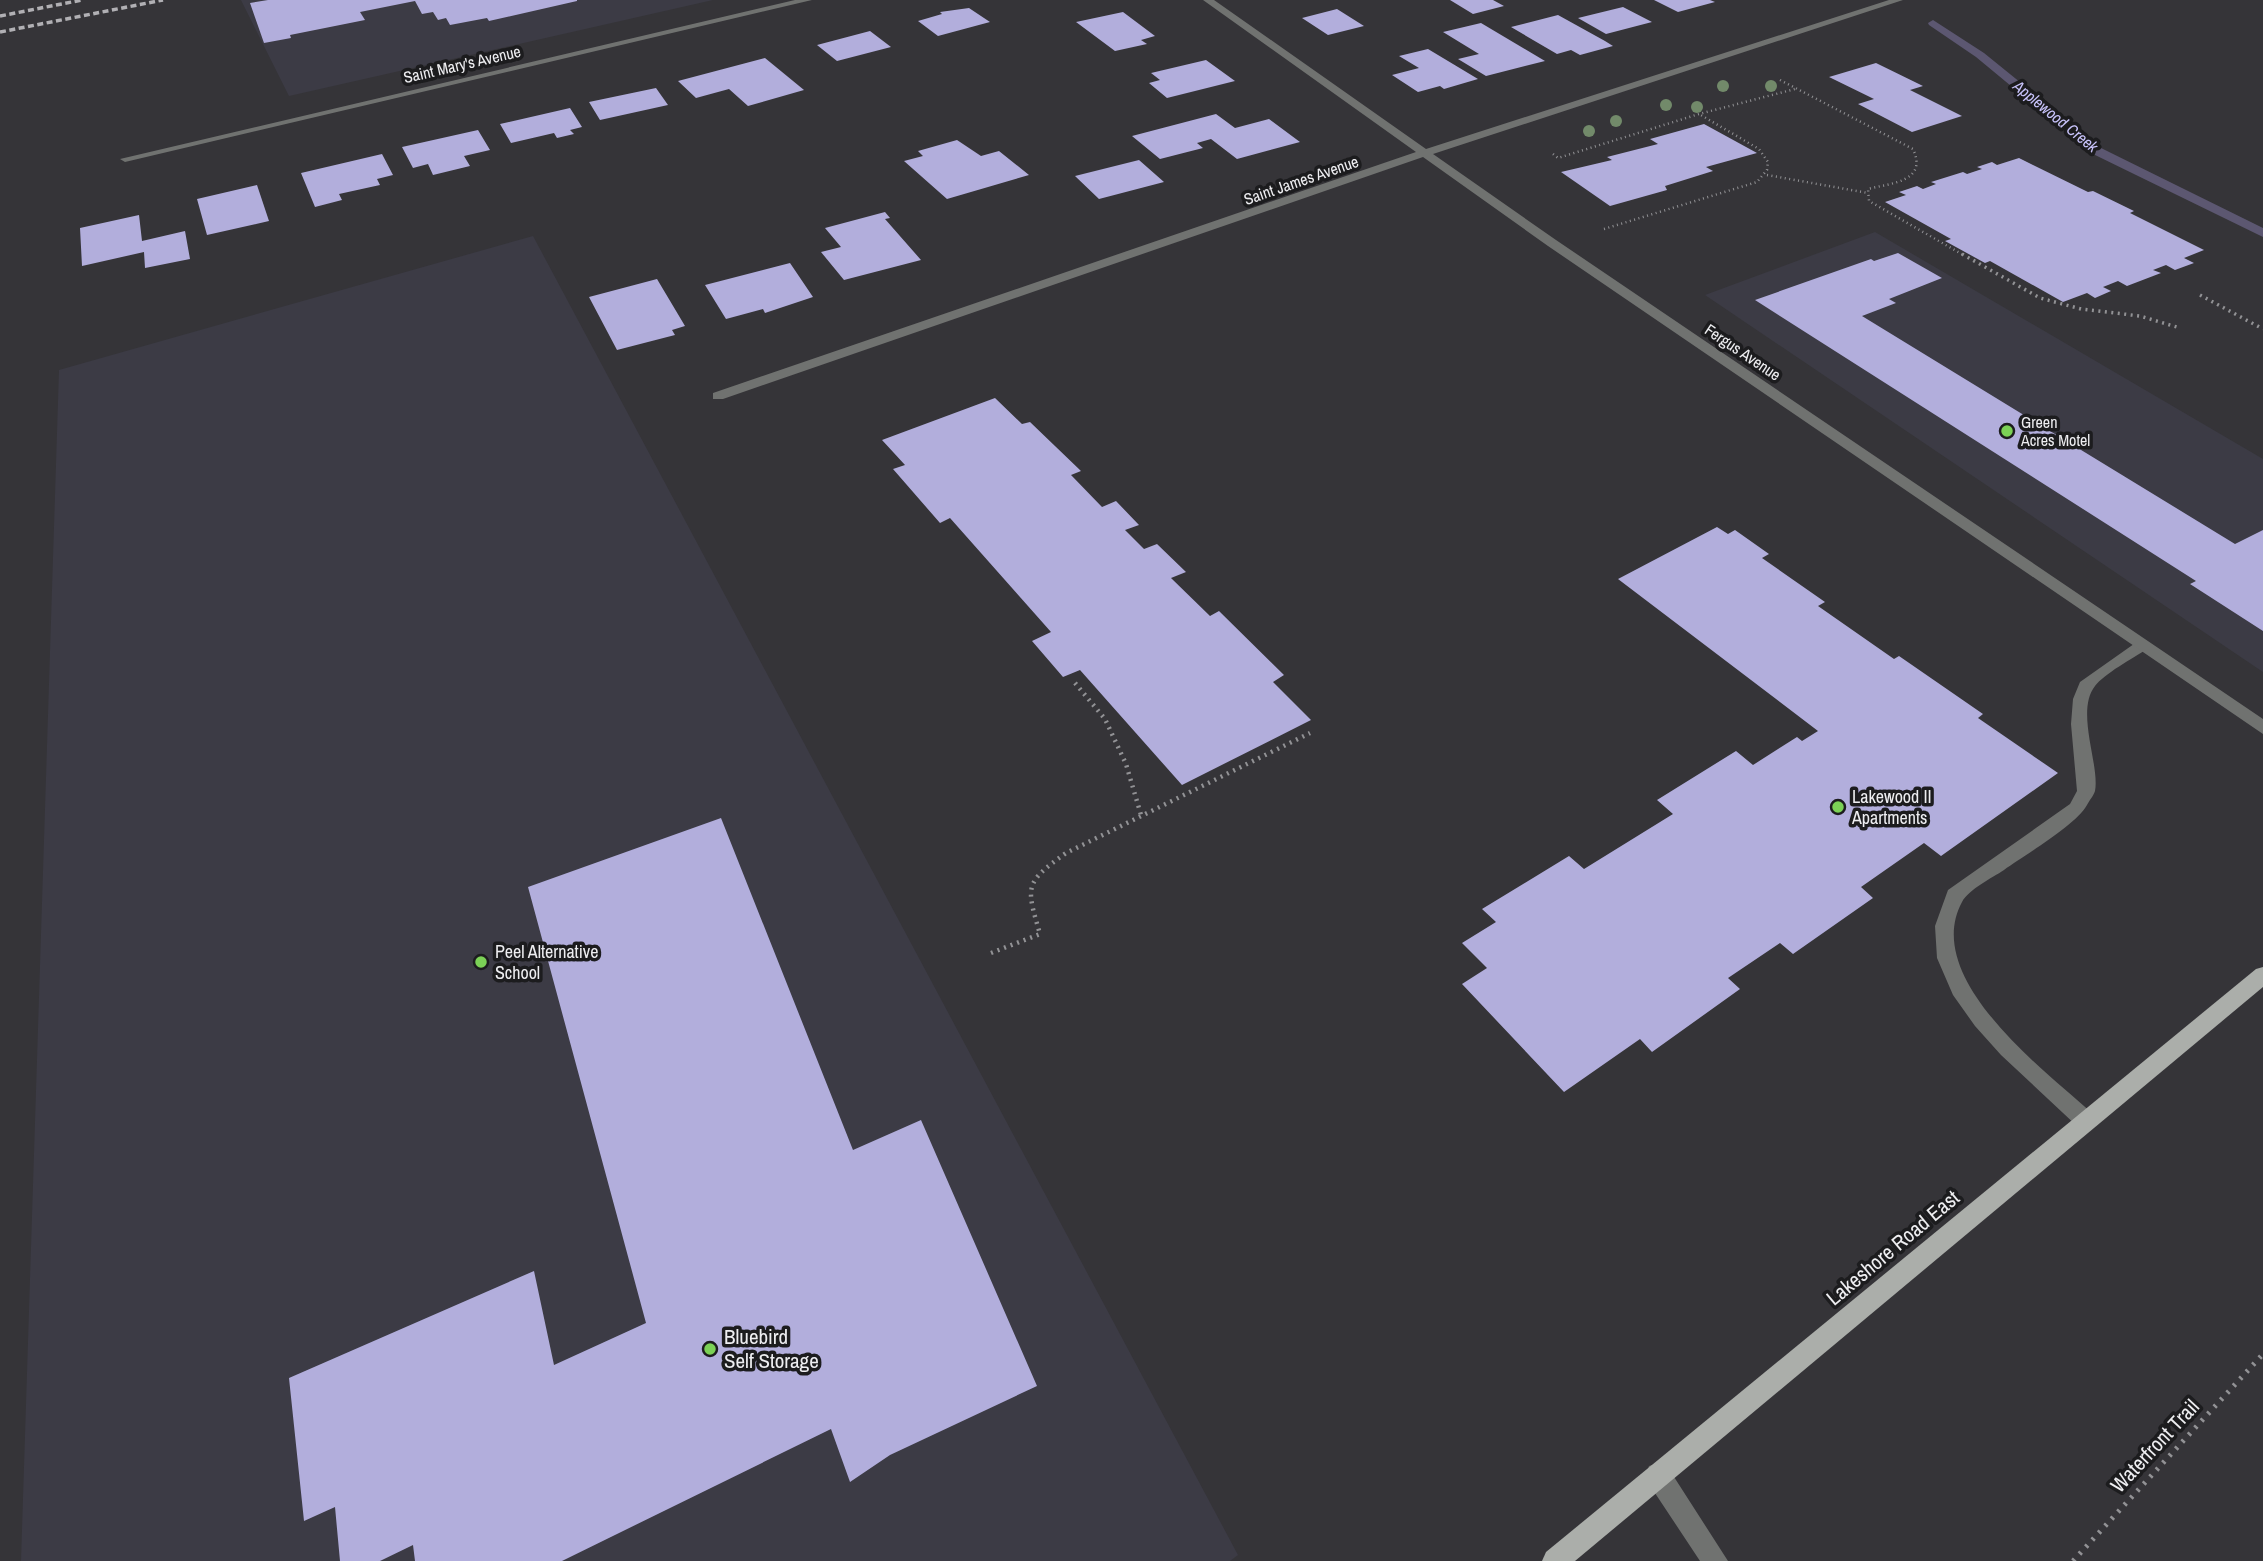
<svg xmlns="http://www.w3.org/2000/svg" width="2263" height="1561" viewBox="0 0 2263 1561" font-family="'Archivo Narrow',sans-serif">
<style>
.built{fill:#3c3b45}
.lines{fill:none;stroke-linecap:round;stroke-linejoin:round}
.stream{fill:#5c5771;fill-rule:evenodd}
.building{fill:#b2aedc}
.path-far3{stroke:#929295;stroke-width:2.5;stroke-dasharray:1 3.5;stroke-linecap:butt}
.path-far2{stroke:#929295;stroke-width:3.5;stroke-dasharray:2 4.5;stroke-linecap:butt}
.path-far1{stroke:#929295;stroke-width:4.5;stroke-dasharray:2 5;stroke-linecap:butt}
.path{stroke:#929295;stroke-width:5;stroke-dasharray:2.5 7;stroke-linecap:butt}
.lane{fill:#707270;fill-rule:evenodd}
.street{fill:#707270;fill-rule:evenodd}
.primary{fill:#abaeaa;fill-rule:evenodd}
.rail{stroke:#b1b0b4;stroke-width:3.5;stroke-dasharray:6 3.5;stroke-linecap:butt}
.tree{fill:#728a6a}
.poi-dot{fill:#7bd156;stroke:#1c1c1e;stroke-width:2.5}
.labels{text-anchor:middle;stroke-width:7;stroke-linejoin:round;paint-order:stroke}
.far-street-label{font-size:16px;fill:#eeeef1;stroke:#1c1c1e}
.far-water-label{font-size:16px;font-style:italic;fill:#c8c3fb;stroke:#1c1c1e}
.far-poi-label{font-size:16px;fill:#eeeef1;stroke:#1c1c1e;text-anchor:start}
.poi-label{font-size:18px;fill:#eeeef1;stroke:#1c1c1e;text-anchor:start}
.near-street-label{font-size:21px;fill:#eeeef1;stroke:#1c1c1e}
.near-poi-label{font-size:21px;fill:#eeeef1;stroke:#1c1c1e;text-anchor:start}
</style>
<rect width="100%" height="100%" fill="#353438"/>
<path class="built" d="M241,0H713L289,96Z
M1875,232L2263,459V672L1705,295Z
M533,236L1238,1555L1230,1561H21L59,370Z"/>
<g class="lines">
<path class="stream" d="M1933,20L1984,53L2101,148L2263,228V237L2093,154L1976,57L1929,25L1928,23Z"/>
</g>
<path class="building" d="M268,0H577V1L489,21L487,18L450,25L446,18L438,20L433,12L422,14L415,1L360,12L365,20L290,35L291,38L264,43L250,3Z
M1450,0H1493L1504,6L1473,14Z
M1654,0H1710L1715,2L1678,12Z
M1623,7L1652,22L1606,34L1578,18Z
M969,8L990,22L938,36L918,21L942,14L940,12Z
M1337,9L1364,26L1328,35L1302,18Z
M1123,12L1155,36L1141,40L1147,44L1115,51L1076,22Z
M1558,15L1605,41L1613,46L1580,55L1571,50L1557,54L1511,27Z
M1481,23L1545,61L1486,76L1458,59L1479,54L1443,32Z
M870,31L891,47L837,61L817,45Z
M1428,49L1478,79L1444,89L1440,86L1418,92L1392,75L1419,68L1399,56Z
M765,58L804,90L748,106L729,89L696,98L678,81Z
M1206,60L1235,81L1167,98L1149,83L1160,80L1151,73Z
M1876,63L1923,86L1910,90L1962,116L1912,132L1858,104L1874,99L1829,77Z
M656,88L668,105L600,120L589,102Z
M570,108L582,127L570,130L574,134L557,138L554,133L511,143L500,124Z
M1216,114L1235,128L1269,119L1300,142L1237,159L1211,139L1197,143L1203,148L1160,159L1132,136Z
M1704,124L1757,153L1706,167L1713,171L1665,186L1667,190L1610,206L1561,172L1612,160L1607,157L1658,144L1650,139Z
M478,130L490,150L464,156L470,166L433,175L428,164L413,168L402,147Z
M957,140L981,156L999,151L1029,175L947,199L904,161L923,156L918,151Z
M382,154L393,175L377,179L380,185L339,194L342,200L315,207L301,173Z
M2019,158L2088,192L2093,191L2134,211L2130,213L2204,250L2184,258L2194,263L2175,270L2166,265L2153,270L2161,273L2127,286L2118,281L2103,287L2111,291L2095,298L2087,293L2063,302L1990,261L1985,263L1945,241L1951,239L1885,202L1906,195L1899,192L1917,186L1923,189L1936,184L1931,182L1963,172L1967,174L1982,169L1977,167L1992,162L1997,165Z
M1139,160L1164,182L1099,199L1075,176Z
M257,185L269,221L207,235L197,199Z
M885,212L890,218L885,219L921,260L844,280L821,252L841,247L825,228Z
M139,215L142,241L185,231L190,259L145,268L144,252L82,266L80,228Z
M1898,253L1942,278L1889,299L1896,303L1862,316L2235,544L2263,530V631L2190,584L2196,581L1755,300L1871,259L1874,261Z
M790,263L813,297L765,313L763,309L726,319L705,285Z
M657,279L685,326L672,330L675,335L617,350L589,297Z
M995,398L1022,424L1030,422L1081,471L1071,475L1102,507L1116,501L1139,525L1125,530L1144,549L1157,544L1186,572L1171,578L1210,616L1219,611L1284,675L1273,682L1311,720L1182,785L1080,670L1063,677L1032,641L1051,632L950,518L940,523L893,469L905,465L882,440Z
M1717,527L1728,534L1735,530L1769,554L1762,558L1825,602L1818,606L1894,659L1899,656L1983,714L1978,718L2058,773L1941,856L1924,843L1861,887L1873,898L1793,954L1780,943L1728,978L1740,989L1652,1052L1640,1039L1564,1092L1462,984L1487,968L1462,943L1496,922L1482,909L1569,856L1584,869L1673,814L1657,800L1736,751L1753,765L1797,737L1802,741L1818,731L1618,579Z
M721,818L853,1150L921,1120L1037,1386L890,1455L850,1482L831,1429L562,1561H415L413,1545L380,1561H340L335,1507L304,1521L289,1378L534,1271L554,1365L646,1323L528,887Z"/>
<g class="lines">
<path class="path-far3" d="M1780,80L1913,149C1928,182 1891,183 1868,189L1869,201L1965,256
M1553,154L1558,158L1699,114L1795,89
M1767,175L1868,193
M1604,229L1757,182L1767,170L1768,162L1759,149L1699,114"/>
<path class="path-far2" d="M1962,254L2040,298L2081,309L2140,316L2180,328
M2200,295L2263,329"/>
<path class="path-far1" d="M1075,683L1105,719L1126,764L1141,815
M991,953L1040,934C1026,886 1024,883 1066,853L1310,733"/>
<path class="path" d="M2073,1561L2263,1354"/>
<path class="lane" d="M2141,639L2149,645L2147,649C2133,658 2104,674 2095,686C2075,711 2100,765 2095,791C2094,795 2089,801 2087,805C2076,825 2025,855 2004,870C1992,878 1969,889 1962,902C1921,978 2044,1070 2092,1113L2096,1120L2092,1127L2085,1130L2078,1127L2001,1055L1975,1026L1953,995L1937,958L1935,926L1948,890L2070,804L2077,791L2071,724L2073,699L2080,682Z
M1658,1463L1667,1466L1728,1561H1700L1649,1484L1646,1475L1649,1466Z"/>
<path class="street" d="M795,0H812L125,162L120,159Z
M1203,0H1214L1426,149L1889,0H1903L1433,154L1556,240L2263,719V734L1548,246L1423,157L723,399H713V393L1416,152Z"/>
<path class="primary" d="M2263,967V987L1575,1561H1542L1546,1552L2256,969Z"/>
<path class="rail" d="M0,16L82,0
M0,32L163,0"/>
</g>
<g class="tree">
<circle cx="1723" cy="86" r="6"/>
<circle cx="1771" cy="86" r="6"/>
<circle cx="1666" cy="105" r="6"/>
<circle cx="1697" cy="107" r="6"/>
<circle cx="1616" cy="121" r="6"/>
<circle cx="1589" cy="131" r="6"/>
</g>
<g class="poi-dot">
<circle cx="2007" cy="431" r="7"/>
<circle cx="1838" cy="807" r="7"/>
<circle cx="481" cy="962" r="7"/>
<circle cx="710" cy="1349" r="7"/>
</g>
<g class="labels">
<g class="far-street-label">
<text transform="translate(462 64) rotate(-13)" y="6">Saint Mary's Avenue</text>
<text transform="translate(1301 180) rotate(-19)" y="6">Saint James Avenue</text>
<text transform="translate(1743 352) rotate(34)" y="6">Fergus Avenue</text>
</g>
<g class="far-water-label">
<text transform="translate(2056 116) rotate(39)" y="6">Applewood Creek</text>
</g>
<g class="far-poi-label">
<text x="2021" y="428">Green<tspan x="2021" dy="18">Acres Motel</tspan></text>
</g>
<g class="poi-label">
<text x="1852" y="803">Lakewood II<tspan x="1852" dy="21">Apartments</tspan></text>
<text x="495" y="958">Peel Alternative<tspan x="495" dy="21">School</tspan></text>
</g>
<g class="near-street-label">
<text transform="translate(1893 1248) rotate(-40)" y="7">Lakeshore Road East</text>
<text transform="translate(2155 1446) rotate(-47)" y="7">Waterfront Trail</text>
</g>
<g class="near-poi-label">
<text x="724" y="1344">Bluebird<tspan x="724" dy="24">Self Storage</tspan></text>
</g>
</g>
</svg>
